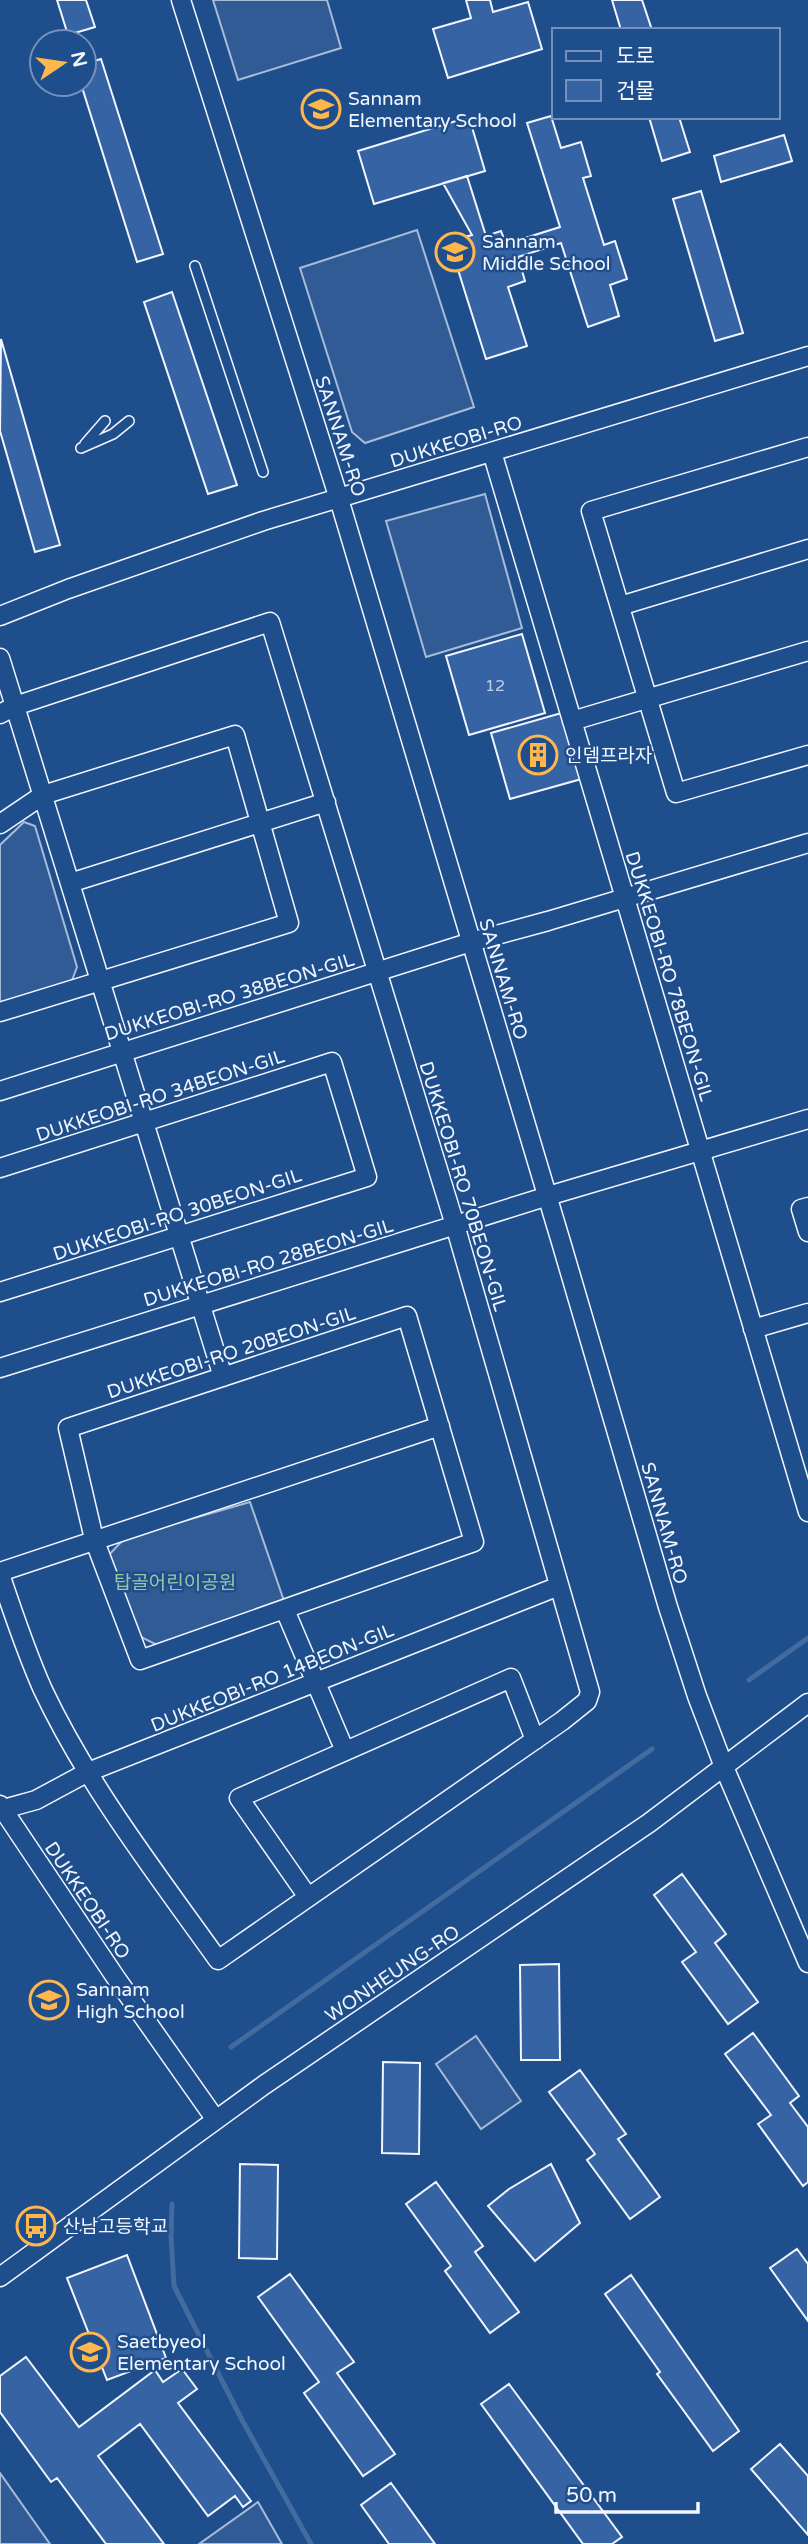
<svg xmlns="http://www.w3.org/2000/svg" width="808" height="2544" viewBox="0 0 808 2544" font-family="'Varela Round','Noto Sans KR',sans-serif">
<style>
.built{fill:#305b95;stroke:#a8bbd7;stroke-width:2}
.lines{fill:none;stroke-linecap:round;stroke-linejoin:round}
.stream{stroke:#446ba0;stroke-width:5}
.building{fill:#3563a3;stroke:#f2f6ff;stroke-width:2}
.lane-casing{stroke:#f2f6ff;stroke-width:12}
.street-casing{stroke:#f2f6ff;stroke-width:21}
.lane{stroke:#1f4e8c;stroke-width:9}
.street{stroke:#1f4e8c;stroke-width:18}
.labels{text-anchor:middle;stroke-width:5;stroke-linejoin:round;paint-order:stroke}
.number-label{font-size:16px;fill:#c3d1e8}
.poi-label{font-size:19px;fill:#f2f6ff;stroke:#1f4e8c;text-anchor:start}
.street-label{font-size:19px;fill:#f2f6ff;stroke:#1f4e8c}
.park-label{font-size:19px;fill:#97c8a6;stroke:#1f4e8c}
</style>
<rect width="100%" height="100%" fill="#1f4e8c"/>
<path class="built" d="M213,0H327L341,48L238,80Z
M417,230L474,407L365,443L352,432L300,268Z
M485,494L522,628L426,657L386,521Z
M24,822L35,826L77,967L71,983L0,1004V845Z
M250,1502L284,1601L161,1647L135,1634L105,1559L125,1538Z
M476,2036L521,2101L481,2129L436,2064Z
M0,2473L50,2544H0Z
M258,2502L282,2544H199Z"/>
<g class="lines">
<path class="stream" d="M749,1680L808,1638
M231,2047L652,1749
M172,2204L171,2236L174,2286L242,2420L311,2544"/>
</g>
<path class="building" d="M57,0H86L95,27L68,35Z
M466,0H490L493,12L528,2L542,49L448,78L433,29L471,18Z
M612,0H642L652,30H621Z
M101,59L163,254L137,262L81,84H84V64Z
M551,116L561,148L581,142L591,176L583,178L604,245L615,241L627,279L610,285L619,316L588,327L561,243L518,257L525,281L508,287L527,346L486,359L449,241L472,235L443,183L467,176L486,236L501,231L506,244L560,227L527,123Z
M469,117L485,171L374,204L358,151Z
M649,117H679L690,152L662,161Z
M784,135L792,161L721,182L714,156Z
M701,191L743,333L715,341L673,199Z
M172,292L237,485L208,494L144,302Z
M1,339L60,545L35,552L0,431Z
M522,634L545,713L469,735L446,656Z
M565,712L585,778L510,799L491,733Z
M682,1874L726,1934L715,1943L758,2002L728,2024L682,1962L696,1952L654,1895Z
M559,1964L560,2060H521L520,1965Z
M753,2033L799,2096L790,2103L808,2127V2182L803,2186L758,2124L771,2115L725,2054Z
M383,2062L420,2063L419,2154L382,2153Z
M580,2070L626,2134L618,2139L660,2197L630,2219L587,2160L595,2154L549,2092Z
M240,2164L278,2165L277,2259L239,2258Z
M551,2164L580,2223L535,2261L488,2206L509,2189Z
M436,2182L483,2246L475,2252L519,2312L490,2333L445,2271L451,2266L406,2204Z
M797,2249L808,2264V2321L770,2268Z
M127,2255L166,2358L107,2380L67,2278Z
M290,2274L354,2362L337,2373L395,2454L363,2476L304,2393L319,2382L258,2297Z
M631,2275L739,2431L713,2451L657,2374L660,2372L605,2294Z
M26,2357L79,2427L155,2370L163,2382L182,2369L197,2389L178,2403L251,2501L243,2507L235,2496L208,2516L140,2424L98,2456L164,2544H106L57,2478L51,2482L0,2412V2376Z
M509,2384L622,2537L612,2544H583L481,2404Z
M780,2444L808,2476V2535L751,2469Z
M391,2483L435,2544H389L361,2505Z"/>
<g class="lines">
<defs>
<path id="lane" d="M195,266L263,472
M85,444L105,421
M81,448L113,434L129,421"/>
<path id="street" d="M181,0L339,499L561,1242L668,1607L697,1696L724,1767L808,1963
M808,447L591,511L676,793L808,755
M492,452L808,1512
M620,606L808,549
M0,616L68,589L263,521L808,356
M0,658L223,1377
M0,714L15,706L270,622L455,1225L590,1692L587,1701L562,1721L218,1960C156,1873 89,1787 43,1690C26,1652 13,1613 0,1574
M572,721L808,651
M0,824L43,795L235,735L289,923L0,1012
M70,883L326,802
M0,1091L471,942L548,921L808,843
M0,1168L332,1062L367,1177L0,1292
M808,1207L801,1209L808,1232
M407,1316L474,1542L140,1660L94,1539L68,1428Z
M753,1329L808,1313
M0,1368L548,1196L808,1119
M0,1572L440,1426
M285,1610L345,1751
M0,1805L116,1978L216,2120
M0,1810L36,1800L88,1772L559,1586
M308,1897L239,1798L511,1678L535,1740
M0,2277L264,2085L649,1823L808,1703"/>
</defs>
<use href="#lane" class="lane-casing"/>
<use href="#street" class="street-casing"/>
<use href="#lane" class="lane"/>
<use href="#street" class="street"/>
</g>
<defs>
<symbol id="school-ring" viewBox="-11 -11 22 22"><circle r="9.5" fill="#1f4e8c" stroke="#ffb74d" stroke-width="1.5"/><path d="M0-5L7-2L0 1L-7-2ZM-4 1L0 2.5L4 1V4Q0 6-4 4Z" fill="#ffb74d"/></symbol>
<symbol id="building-ring" viewBox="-11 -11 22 22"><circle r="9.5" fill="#1f4e8c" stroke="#ffb74d" stroke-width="1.5"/><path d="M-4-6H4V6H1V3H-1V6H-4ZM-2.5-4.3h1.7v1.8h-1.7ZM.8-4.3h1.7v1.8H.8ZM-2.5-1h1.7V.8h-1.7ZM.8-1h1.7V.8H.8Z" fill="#ffb74d"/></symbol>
<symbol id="bus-ring" viewBox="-11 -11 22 22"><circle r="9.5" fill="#1f4e8c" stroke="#ffb74d" stroke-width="1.5"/><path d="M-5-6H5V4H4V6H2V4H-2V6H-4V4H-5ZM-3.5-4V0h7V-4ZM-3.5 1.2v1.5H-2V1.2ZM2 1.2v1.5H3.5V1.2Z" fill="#ffb74d"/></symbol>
</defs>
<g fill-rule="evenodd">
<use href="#school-ring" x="299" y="87" width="44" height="44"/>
<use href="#school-ring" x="433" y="230" width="44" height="44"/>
<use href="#building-ring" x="516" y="733" width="44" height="44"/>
<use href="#school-ring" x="27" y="1978" width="44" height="44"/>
<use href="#bus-ring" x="14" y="2204" width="44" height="44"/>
<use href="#school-ring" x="68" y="2330" width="44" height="44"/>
</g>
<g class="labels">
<g class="number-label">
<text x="495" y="691">12</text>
</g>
<g class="poi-label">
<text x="348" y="105">Sannam<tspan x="348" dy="22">Elementary School</tspan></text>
<text x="482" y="248">Sannam<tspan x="482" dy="22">Middle School</tspan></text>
<text x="565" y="762">인뎀프라자</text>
<text x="76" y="1996">Sannam<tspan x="76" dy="22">High School</tspan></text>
<text x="63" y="2233">산남고등학교</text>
<text x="117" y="2348">Saetbyeol<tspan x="117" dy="22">Elementary School</tspan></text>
</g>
<g class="street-label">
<text transform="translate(341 436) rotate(72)" y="7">SANNAM-RO</text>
<text transform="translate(456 441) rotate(-17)" y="7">DUKKEOBI-RO</text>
<text transform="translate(670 976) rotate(73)" y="7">DUKKEOBI-RO 78BEON-GIL</text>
<text transform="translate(504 979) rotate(73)" y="7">SANNAM-RO</text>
<text transform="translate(229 996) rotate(-17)" y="7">DUKKEOBI-RO 38BEON-GIL</text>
<text transform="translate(160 1095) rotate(-18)" y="7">DUKKEOBI-RO 34BEON-GIL</text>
<text transform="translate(464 1186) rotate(73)" y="7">DUKKEOBI-RO 70BEON-GIL</text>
<text transform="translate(177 1214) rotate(-18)" y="7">DUKKEOBI-RO 30BEON-GIL</text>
<text transform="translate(268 1262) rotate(-17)" y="7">DUKKEOBI-RO 28BEON-GIL</text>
<text transform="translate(231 1352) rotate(-18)" y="7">DUKKEOBI-RO 20BEON-GIL</text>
<text transform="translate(665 1523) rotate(74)" y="7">SANNAM-RO</text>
<text transform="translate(272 1677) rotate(-22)" y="7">DUKKEOBI-RO 14BEON-GIL</text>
<text transform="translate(88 1900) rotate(56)" y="7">DUKKEOBI-RO</text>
<text transform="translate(392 1973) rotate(-34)" y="7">WONHEUNG-RO</text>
</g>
<g class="park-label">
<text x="175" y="1589">탑골어린이공원</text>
</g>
</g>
<rect x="552" y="28" width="228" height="91" fill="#1f4e8c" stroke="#7391ba" stroke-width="2"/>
<rect x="566" y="51" width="35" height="10" fill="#1f4e8c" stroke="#7391ba" stroke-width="2"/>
<text x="616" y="63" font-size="21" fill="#f2f6ff">도로</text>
<rect x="566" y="80" width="35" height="21" fill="#3563a3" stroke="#7391ba" stroke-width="2"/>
<text x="616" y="98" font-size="21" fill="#f2f6ff">건물</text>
<g transform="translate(63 63) rotate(77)"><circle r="33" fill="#1f4e8c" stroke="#7391ba" stroke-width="2"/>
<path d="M0-5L12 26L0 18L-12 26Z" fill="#ffb74d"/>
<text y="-10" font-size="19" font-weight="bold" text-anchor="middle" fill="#f2f6ff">N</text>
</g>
<path d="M556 2502v10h142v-10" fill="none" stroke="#f2f6ff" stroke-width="3.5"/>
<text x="566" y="2502" font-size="21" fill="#f2f6ff" stroke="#1f4e8c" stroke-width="5" paint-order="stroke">50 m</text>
</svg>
